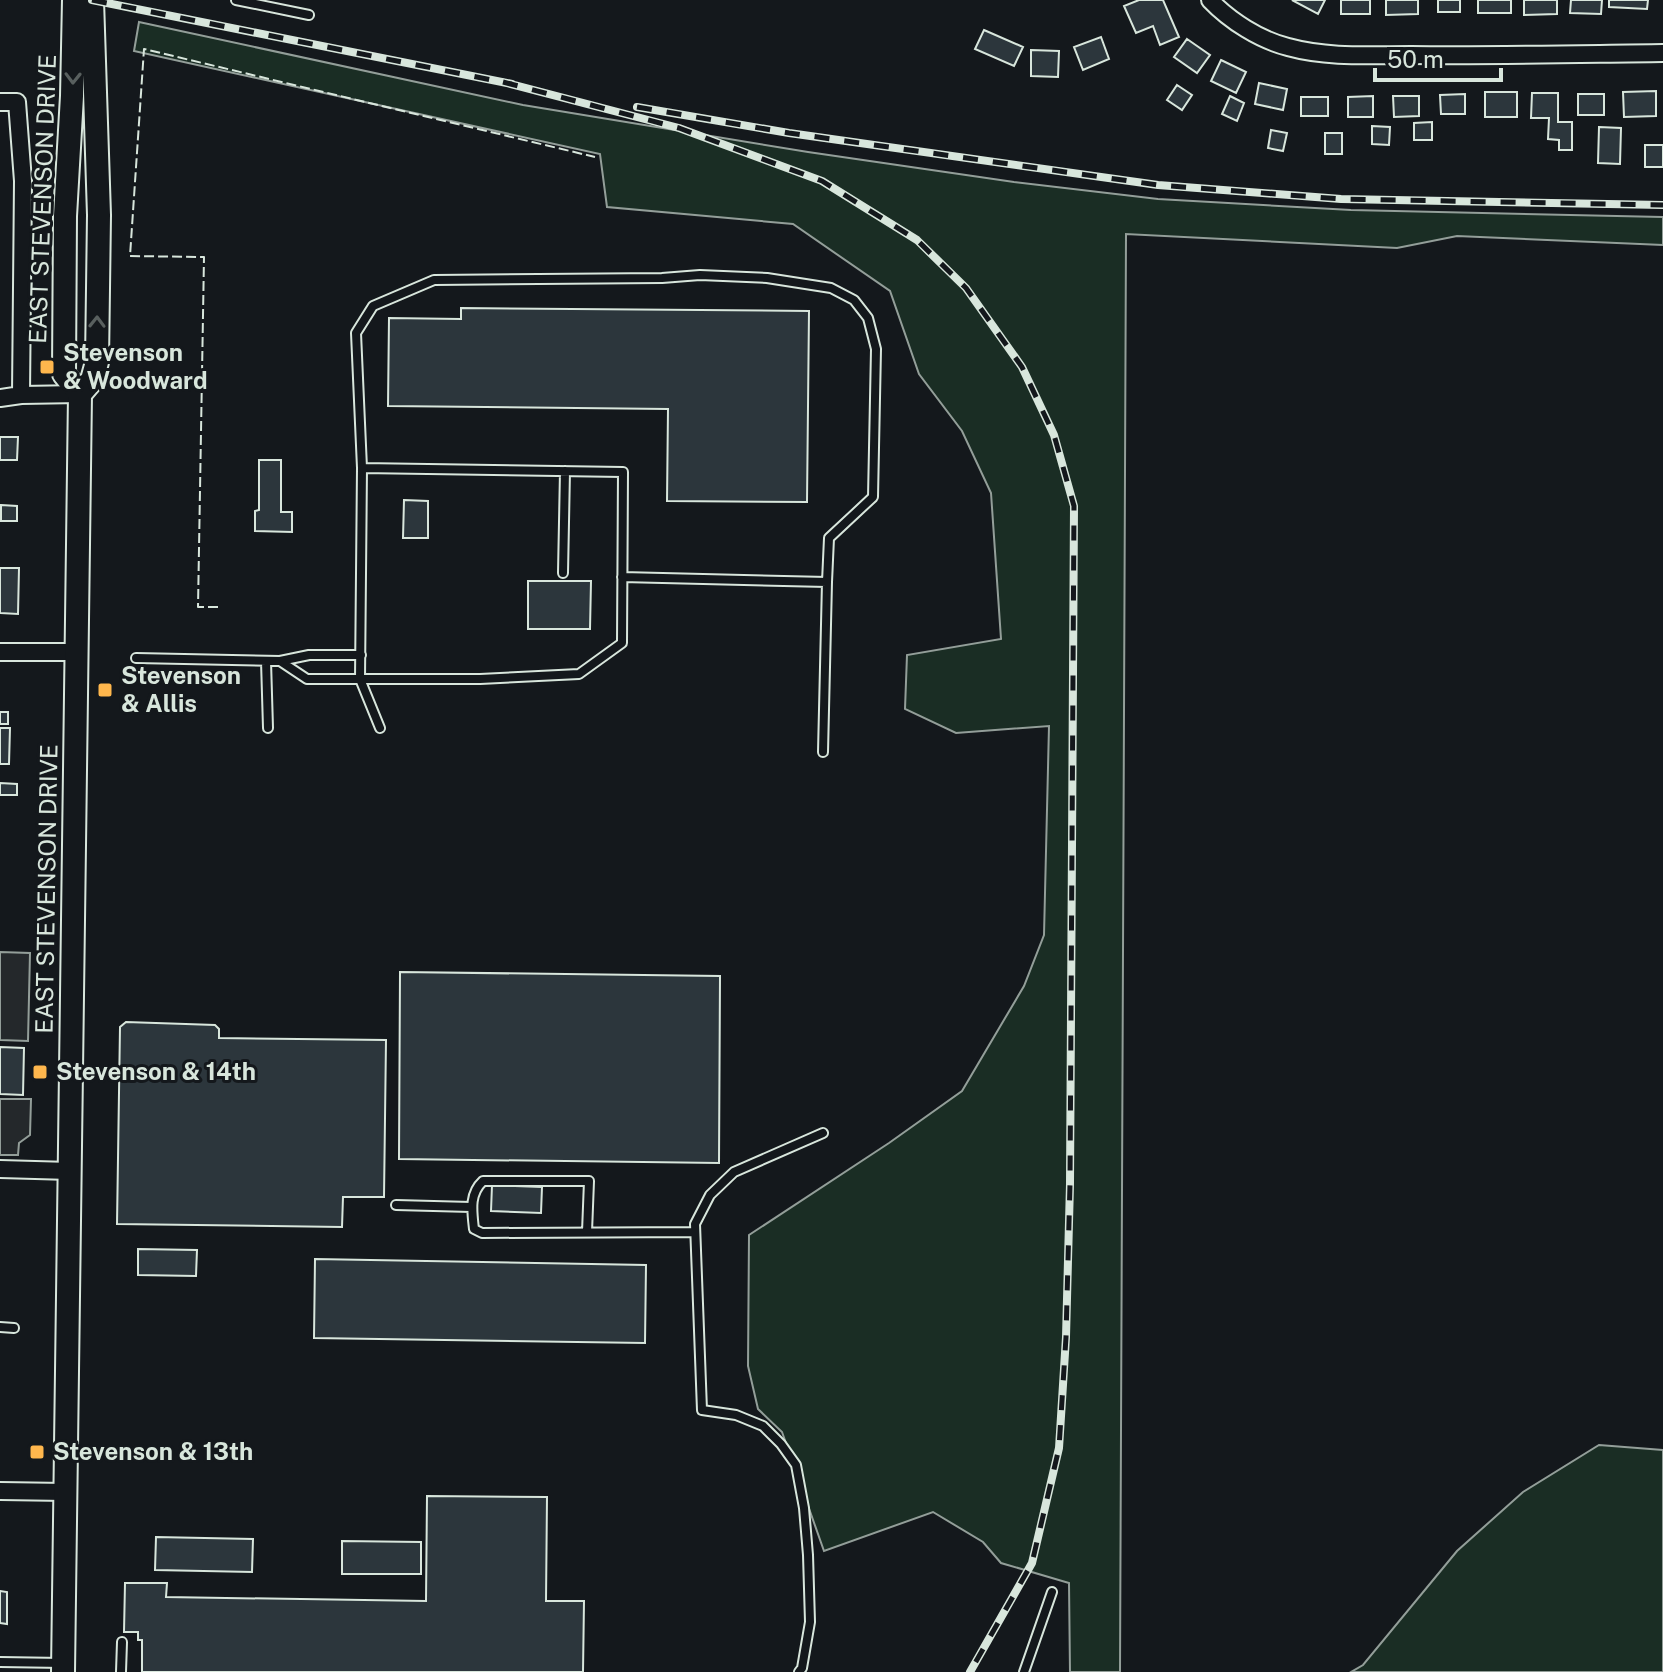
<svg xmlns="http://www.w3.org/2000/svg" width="1663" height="1672" viewBox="0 0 1663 1672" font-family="'Public Sans',sans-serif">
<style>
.green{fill:#1a2d24;stroke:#939e99;stroke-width:2}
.parking{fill:#24282b;stroke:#939e99;stroke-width:2}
.building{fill:#2c363c;stroke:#d8e6dc;stroke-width:2}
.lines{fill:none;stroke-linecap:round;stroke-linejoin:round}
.lane-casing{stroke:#d8e6dc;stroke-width:12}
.street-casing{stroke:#d8e6dc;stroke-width:20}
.secondary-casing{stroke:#d8e6dc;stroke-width:26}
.lane{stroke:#14181c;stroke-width:8}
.street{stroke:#14181c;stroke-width:16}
.secondary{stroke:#14181c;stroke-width:22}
.rail-casing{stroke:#d8e6dc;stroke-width:8}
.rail{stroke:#14181c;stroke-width:5;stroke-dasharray:15;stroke-linecap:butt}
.fence{stroke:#d8e6dc;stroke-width:2;stroke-dasharray:10 4;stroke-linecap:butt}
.oneway{stroke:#59605f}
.poi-dot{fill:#ffb74d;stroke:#14181c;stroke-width:3}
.labels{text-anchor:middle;stroke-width:6;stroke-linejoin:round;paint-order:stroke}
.street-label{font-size:24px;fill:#d8e6dc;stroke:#14181c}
.poi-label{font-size:24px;font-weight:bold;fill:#d8e6dc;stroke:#14181c;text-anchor:start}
</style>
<rect width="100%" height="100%" fill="#14181c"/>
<path class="green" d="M139,22L523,105L808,152L1014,182L1158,199L1351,210L1663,217V245L1457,236L1397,248L1126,234L1120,1672H1070L1069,1583L1001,1563L983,1542L933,1512L824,1551L782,1432L758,1409L748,1366L749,1235L889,1143L962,1091L1024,986L1044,935L1049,726L956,733L905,709L907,655L1001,639L991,493L962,431L919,374L890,291L793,224L607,207L600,154L134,51Z
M1599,1445L1663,1450V1672H1351L1363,1665L1457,1551L1523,1492Z"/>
<path class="parking" d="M0,952L30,953L28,1041L0,1040Z
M0,1099H31L30,1135L19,1143L18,1155H0Z"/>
<path class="building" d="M1139,0H1163L1179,37L1160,45L1153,26L1136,33L1124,6Z
M1292,0H1325L1318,14Z
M1341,0H1370V14H1341Z
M1386,0H1418V14L1386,15Z
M1438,0H1460V12H1438Z
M1478,0H1511V13H1478Z
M1524,0H1557V14L1524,15Z
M1571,0H1602L1601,14L1570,13Z
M1609,0H1648L1647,9L1609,7Z
M984,30L1023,47L1014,66L975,49Z
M1101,37L1109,59L1083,70L1074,47Z
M1187,39L1210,55L1197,73L1174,57Z
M1031,50L1059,51L1058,77L1031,76Z
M1221,60L1246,72L1236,93L1211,81Z
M1259,83L1287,89L1283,110L1255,104Z
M1177,85L1192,95L1182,110L1167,100Z
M1656,91V116L1624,117L1623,92Z
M1485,92H1517V117H1485Z
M1532,93H1558V122H1572V150H1559V140L1548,139L1549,118H1531Z
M1465,94V114H1441L1440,95Z
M1578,94H1604V115H1578Z
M1230,96L1244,103L1237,121L1222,114Z
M1373,96V117H1348V97Z
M1393,96H1419V116L1394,117Z
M1301,97H1328V116H1301Z
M1432,122V140H1414V123Z
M1372,126L1390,127L1389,145L1372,144Z
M1599,127L1621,128L1620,164L1598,163Z
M1271,130L1287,133L1283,151L1268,148Z
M1325,133H1342V154H1325Z
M1645,145H1663V167H1645Z
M461,308L809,311L807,502L667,501L668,409L388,406L389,318L461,319Z
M0,437H18L17,460H0Z
M259,460H281V512H292V532L255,531V511L259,510Z
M404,500L428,501V538H403Z
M1,505L17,506V521H1Z
M0,568H19L18,614L0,613Z
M528,581H591L590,629H528Z
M0,712H8V724H0Z
M0,728H10L9,764H0Z
M0,783L17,784V795H0Z
M400,972L720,976L719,1163L399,1159Z
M126,1022L215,1025L219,1029V1038L386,1040L384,1197H343L342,1227L117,1224L120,1027Z
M0,1047L24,1048L23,1095L0,1094Z
M492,1185L542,1187L541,1213L491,1211Z
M138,1249L197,1250L196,1276L138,1275Z
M315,1259L646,1265L645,1343L314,1338Z
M427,1496L547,1497L546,1601H584L583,1672H142V1640H138V1632H124L125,1583H167L166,1597L426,1601Z
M156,1537L253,1539L252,1572L155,1570Z
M342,1541L421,1542V1574H342Z
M0,1591L7,1592V1624L0,1623Z"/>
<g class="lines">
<defs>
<path id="lane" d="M236,0L309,15
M362,468L356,333L373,306L434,280L662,278L700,275L767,278L831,288L854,300L868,318L876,349L873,497L829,538L827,582
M563,573L565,471
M622,577L827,582L823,752
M136,658L280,661L307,679H480L579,674L622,643L623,472L362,468L360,679L380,728
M266,661L268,728
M280,661L309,655H361
M396,1205L471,1207
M587,1232L589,1181H483C469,1194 472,1211 474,1229L482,1233L695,1232
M0,1327L14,1328
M0,1662L63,1663
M121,1672L122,1642
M799,1672L802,1668L810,1622L808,1555L804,1508L796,1465L781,1444L763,1426L736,1415L702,1410L695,1224L710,1195L734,1172L823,1133
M1024,1672L1052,1592"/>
<path id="street" d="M1210,0C1230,21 1260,40 1288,47C1328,58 1370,55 1411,55C1495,56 1579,54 1663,53
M0,102H17L23,181L21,395
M0,398L21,395L80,394
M0,652H76
M0,1169L70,1171
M0,1491L66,1492"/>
<path id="secondary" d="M80,394L92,380L97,362L99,215L92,0
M63,1672L80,394L64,374L65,216L72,96L74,0"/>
</defs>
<use href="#lane" class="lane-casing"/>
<use href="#street" class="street-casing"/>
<use href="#secondary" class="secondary-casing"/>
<use href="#lane" class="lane"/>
<use href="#street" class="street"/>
<use href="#secondary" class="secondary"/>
<defs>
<path id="rail" d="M92,0L512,84
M503,82L679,128L822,181L917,240L966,288L1022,367L1054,435L1074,506L1070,1184L1066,1337L1059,1448L1032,1563L970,1672
M637,107L789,133L1158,185L1341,199L1663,205"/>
</defs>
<use href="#rail" class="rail-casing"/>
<use href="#rail" class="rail"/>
<path class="fence" d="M218,607H198L204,257L130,256L144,49L595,157"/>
</g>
<defs><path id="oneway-chevron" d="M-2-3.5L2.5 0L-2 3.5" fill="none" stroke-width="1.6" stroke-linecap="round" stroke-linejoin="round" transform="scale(2)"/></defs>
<g class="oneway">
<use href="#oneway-chevron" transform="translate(73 78) rotate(91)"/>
<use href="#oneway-chevron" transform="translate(97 322) rotate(-89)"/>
</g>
<g class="poi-dot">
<rect x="39" y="359" width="16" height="16" rx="4"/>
<rect x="97" y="682" width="16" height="16" rx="4"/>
<rect x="32" y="1064" width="16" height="16" rx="4"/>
<rect x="29" y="1444" width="16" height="16" rx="4"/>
</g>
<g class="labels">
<g class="street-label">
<text transform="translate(43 199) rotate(-88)" y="8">EAST STEVENSON DRIVE</text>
<text transform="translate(47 889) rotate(-89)" y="8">EAST STEVENSON DRIVE</text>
</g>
<g class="poi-label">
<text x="63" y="361">Stevenson<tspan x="63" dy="28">&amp; Woodward</tspan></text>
<text x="121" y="684">Stevenson<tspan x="121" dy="28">&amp; Allis</tspan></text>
<text x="56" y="1080">Stevenson &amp; 14th</text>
<text x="53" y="1460">Stevenson &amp; 13th</text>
</g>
</g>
<path d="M1375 68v12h126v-12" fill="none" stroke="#d8e6dc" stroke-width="4"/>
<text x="1387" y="68" font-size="24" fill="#d8e6dc" stroke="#14181c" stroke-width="6" paint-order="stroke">50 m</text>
</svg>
